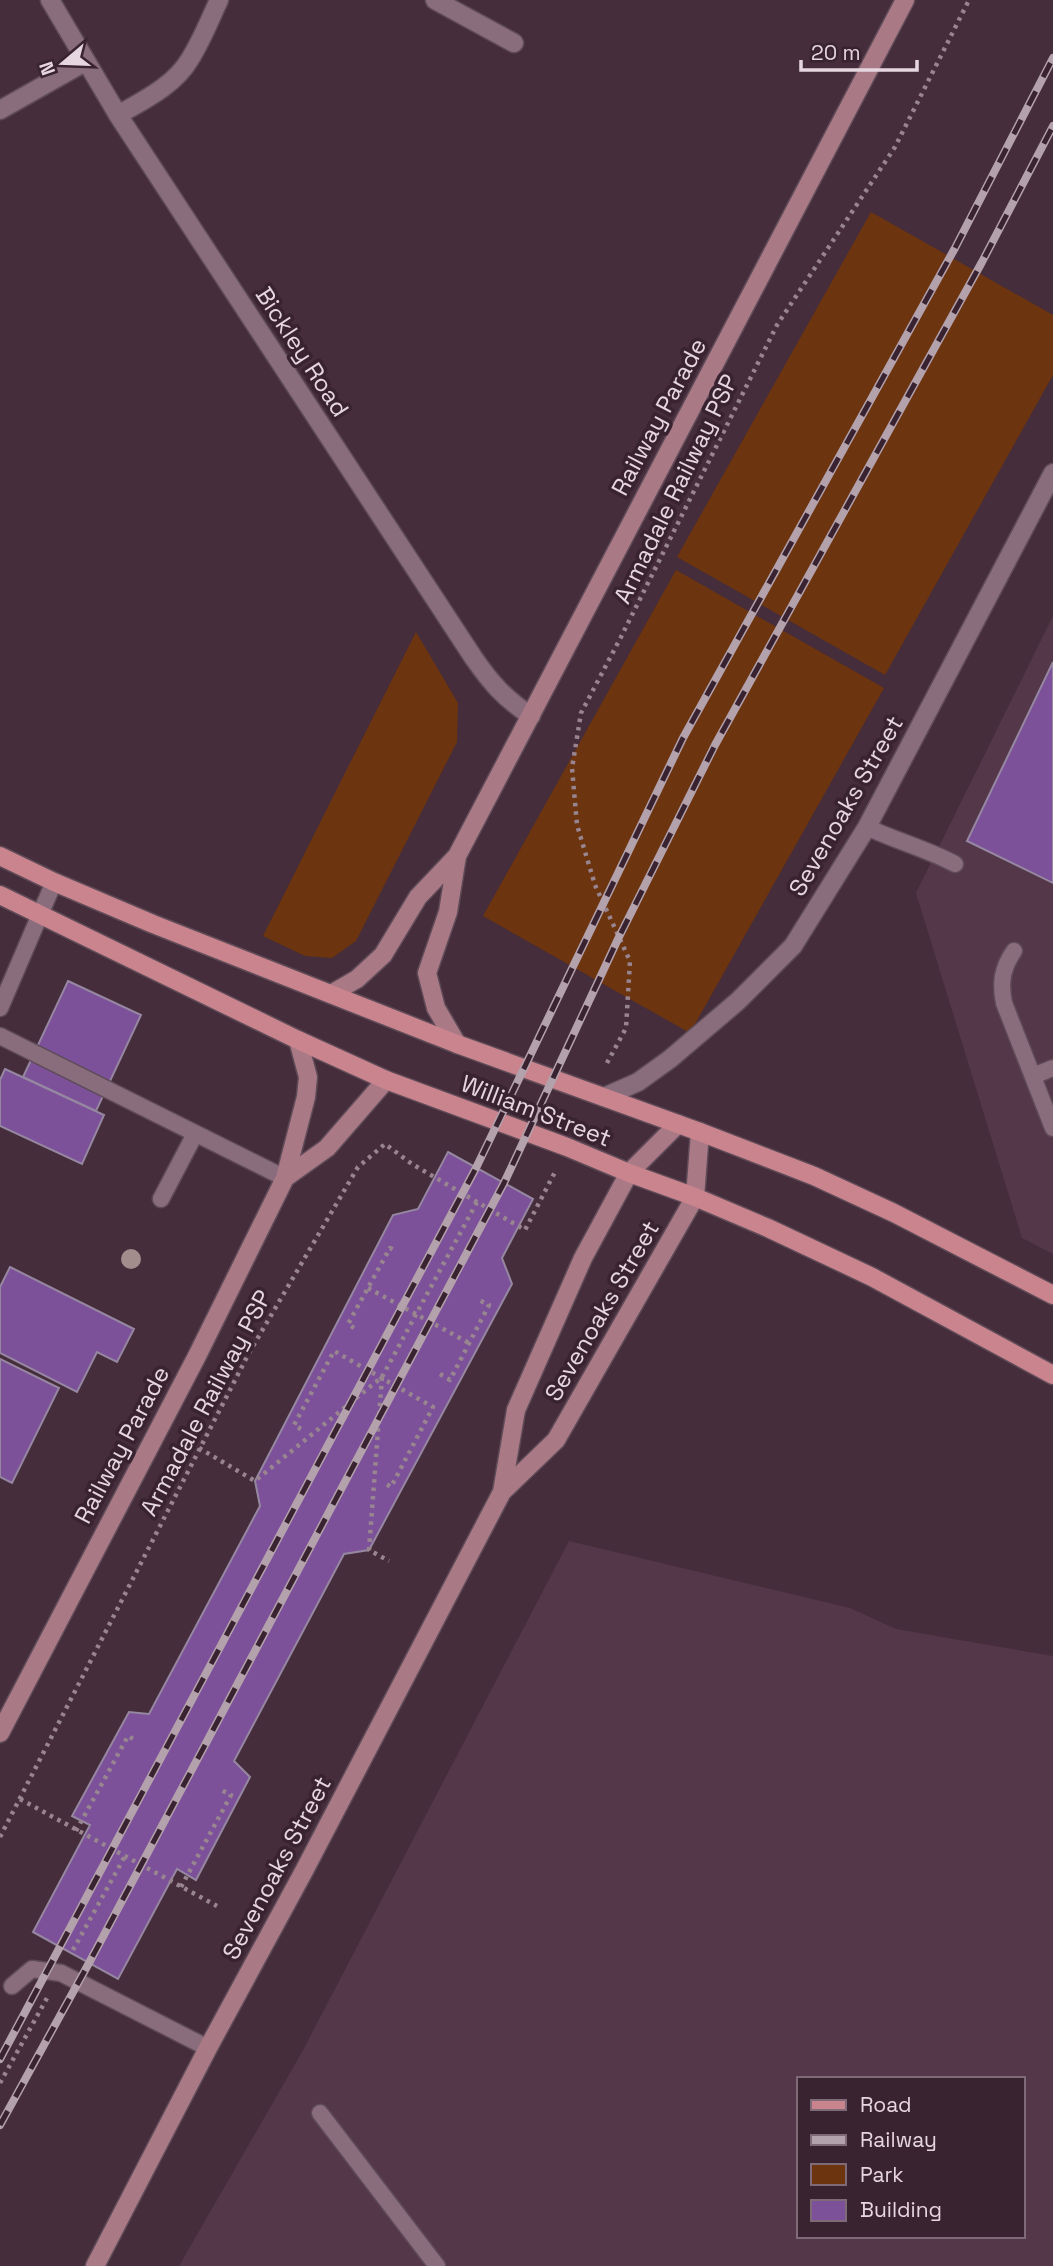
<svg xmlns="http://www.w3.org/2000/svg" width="1053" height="2266" viewBox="0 0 1053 2266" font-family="'Space Grotesk',sans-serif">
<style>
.built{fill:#543748;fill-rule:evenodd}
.green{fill:#6c340f}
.building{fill:#7c5199;stroke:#9687a1;stroke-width:2}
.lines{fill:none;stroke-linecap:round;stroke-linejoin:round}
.lane-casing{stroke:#5f4b57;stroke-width:19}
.street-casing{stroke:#5f4b57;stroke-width:21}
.secondary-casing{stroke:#5f4b57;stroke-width:21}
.primary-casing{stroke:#5f4b57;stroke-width:21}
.path{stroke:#998590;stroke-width:4.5;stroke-dasharray:3.5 5;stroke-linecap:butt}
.lane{stroke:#896d7d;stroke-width:16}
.street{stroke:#896d7d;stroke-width:18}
.secondary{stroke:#a97986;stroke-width:18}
.primary{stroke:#c9848e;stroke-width:18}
.rail-casing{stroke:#b3a1ac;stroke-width:8}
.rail{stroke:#3a2331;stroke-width:5;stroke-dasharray:16;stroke-linecap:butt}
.tree{fill:#a38c8c}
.labels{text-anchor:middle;stroke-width:7;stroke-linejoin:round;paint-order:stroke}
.street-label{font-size:24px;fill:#e6d6df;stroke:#3a2331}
</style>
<rect width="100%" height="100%" fill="#452d3b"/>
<path class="built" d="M1053,616V1254L1022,1238L916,893Z
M569,1541L850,1608L896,1629L1053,1656V2266H179L302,2052ZM799,2079H1023V2236H799Z"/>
<path class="green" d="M871,212L1053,315V375L885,675L677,557Z
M676,570L884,688L690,1033L483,916Z
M416,632L458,703L457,742L356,941L332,958L305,956L263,936Z"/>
<path class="building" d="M1053,662V883L967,841Z
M68,981L141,1015L96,1111L23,1077Z
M5,1069L104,1115L82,1164L0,1126V1080Z
M448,1152L533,1199L502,1258L512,1284L369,1550L344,1554L234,1761L250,1777L196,1880L177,1869L118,1979L33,1932L90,1825L72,1816L129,1712L149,1714L260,1506L255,1481L393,1215L418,1209Z
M10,1267L134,1329L117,1362L97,1352L77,1392L0,1353V1287Z
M0,1359L59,1388L12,1483L0,1477Z"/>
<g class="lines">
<defs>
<path id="lane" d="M867,827C896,841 927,849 955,864
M1014,951C1002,968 1000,983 1004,1003L1053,1128
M0,1008L54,882
M0,1036L285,1178
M1033,1076L1053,1068
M161,1199L195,1134
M12,1986L32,1969L61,1973L208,2048
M320,2113L437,2266"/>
<path id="street" d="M50,0L118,115L473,657C491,683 504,698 531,716
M435,0L514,43
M0,110L85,62
M118,115C144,100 175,85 190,59C202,40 210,19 219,0
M604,1097L638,1082L670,1059L738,1001L793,946L867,827L1053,473"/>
<path id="secondary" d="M457,856L448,912L427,973L436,1008L457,1044
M331,994L357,979L383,955L418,897L457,856L905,0
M285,1178L327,1148L386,1080
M502,1492L556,1440L695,1197L700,1132
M0,1733L197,1356L285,1178L306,1097L308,1077L298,1040
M95,2266L208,2048L304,1871L502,1492L516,1410L583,1258L629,1173L678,1124"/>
<path id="primary" d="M0,856L54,882L153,924L457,1044L700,1132L814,1176L894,1213L1053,1295
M0,895L298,1040L386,1080L567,1147L629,1173L695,1197L768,1228L872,1277L1053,1375"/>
</defs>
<use href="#lane" class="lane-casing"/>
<use href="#street" class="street-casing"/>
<use href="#secondary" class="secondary-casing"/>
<use href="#primary" class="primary-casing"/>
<path class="path" d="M607,1063L626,1028L630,961L595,885L577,825L572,768L581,713L621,637L777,325L895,147L969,0
M368,1288L469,1343
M354,1328L348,1324L390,1248L396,1251
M440,1374L450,1380L489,1305L479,1300
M382,1377L477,1202
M301,1429L294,1425L334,1351L433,1407L391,1487L383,1482
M199,1448L255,1481L382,1377L369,1550L389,1561
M20,1799L217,1906
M76,1831L128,1736L135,1740
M0,1837L249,1353L358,1167L385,1144L412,1164L525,1230L555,1172
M181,1887L231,1795L219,1789
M73,1950L125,1856
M0,2083L47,1998"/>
<use href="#lane" class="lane"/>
<use href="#street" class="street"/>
<use href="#secondary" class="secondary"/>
<use href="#primary" class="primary"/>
<defs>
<path id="rail" d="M0,2059L476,1168L683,738L955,248L1053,58
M0,2125L89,1963L504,1183L618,939L715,745L982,262L1053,126"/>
</defs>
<use href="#rail" class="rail-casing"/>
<use href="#rail" class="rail"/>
</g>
<circle class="tree" cx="131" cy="1259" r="10"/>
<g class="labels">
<g class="street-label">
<text transform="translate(302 352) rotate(57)" y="8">Bickley Road</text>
<text transform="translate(659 417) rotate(-62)" y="8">Railway Parade</text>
<text transform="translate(676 489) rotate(-64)" y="8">Armadale Railway PSP</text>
<text transform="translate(846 806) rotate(-60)" y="8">Sevenoaks Street</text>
<text transform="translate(536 1111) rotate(21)" y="8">William Street</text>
<text transform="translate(602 1311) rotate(-60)" y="8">Sevenoaks Street</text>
<text transform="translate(206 1403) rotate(-62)" y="8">Armadale Railway PSP</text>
<text transform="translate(122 1445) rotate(-62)" y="8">Railway Parade</text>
<text transform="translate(277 1868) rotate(-62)" y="8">Sevenoaks Street</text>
</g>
</g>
<rect x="797" y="2077" width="228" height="161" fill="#3a2331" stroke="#7f6b77" stroke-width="2"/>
<rect x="811" y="2100" width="35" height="10" fill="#c9848e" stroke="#7f6b77" stroke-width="2"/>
<text x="860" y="2112" font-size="21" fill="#e6d6df">Road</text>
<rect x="811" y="2135" width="35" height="10" fill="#b3a1ac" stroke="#7f6b77" stroke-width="2"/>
<text x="860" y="2147" font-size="21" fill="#e6d6df">Railway</text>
<rect x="811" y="2164" width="35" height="21" fill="#6c340f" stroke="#7f6b77" stroke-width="2"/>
<text x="860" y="2182" font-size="21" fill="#e6d6df">Park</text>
<rect x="811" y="2200" width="35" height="21" fill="#7c5199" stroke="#7f6b77" stroke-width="2"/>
<text x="860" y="2217" font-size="21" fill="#e6d6df">Building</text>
<g transform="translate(63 63) rotate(251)" stroke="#3a2331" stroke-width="5" paint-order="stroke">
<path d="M0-5L12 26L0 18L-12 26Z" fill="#e6d6df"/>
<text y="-10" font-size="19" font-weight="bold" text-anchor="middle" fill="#e6d6df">N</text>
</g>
<path d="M801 60v10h116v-10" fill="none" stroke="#e6d6df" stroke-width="3.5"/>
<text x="811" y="60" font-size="21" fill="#e6d6df" stroke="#3a2331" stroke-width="5" paint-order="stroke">20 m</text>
</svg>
